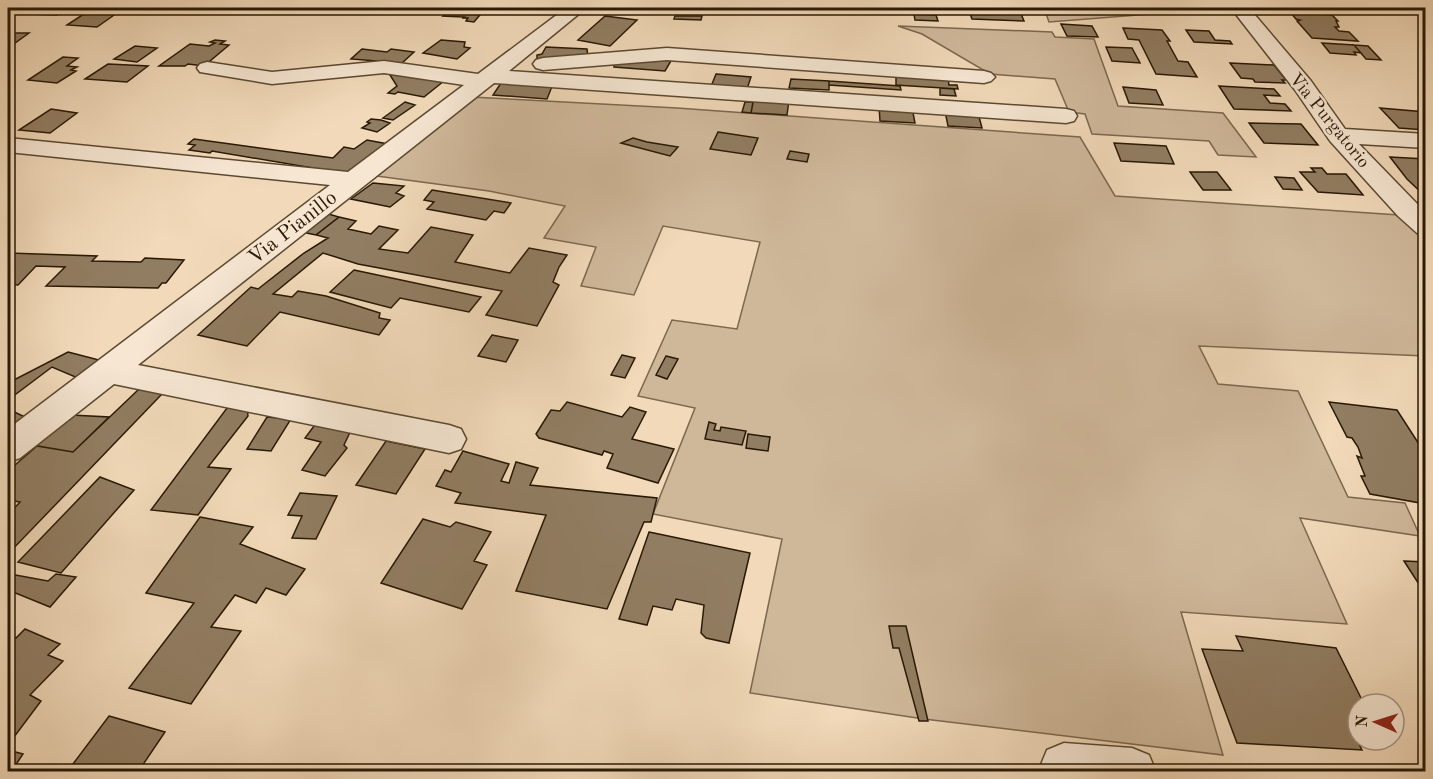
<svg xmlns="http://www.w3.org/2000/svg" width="1433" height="779" viewBox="0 0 1433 779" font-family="'Old Standard TT',serif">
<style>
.green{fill:#cfb89a;stroke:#7c684f;stroke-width:1.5}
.building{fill:#917d62;stroke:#291904;stroke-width:1.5}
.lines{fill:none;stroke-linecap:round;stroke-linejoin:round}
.minor-casing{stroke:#5b4931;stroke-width:3}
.minor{fill:#f6e6d2;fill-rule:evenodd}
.labels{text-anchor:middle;stroke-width:5;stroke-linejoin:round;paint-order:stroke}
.far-street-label{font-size:18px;fill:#291904;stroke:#f6e6d2}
.street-label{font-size:21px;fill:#291904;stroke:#f6e6d2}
</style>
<rect width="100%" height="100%" fill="#f1d9b9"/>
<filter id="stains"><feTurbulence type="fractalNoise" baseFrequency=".00333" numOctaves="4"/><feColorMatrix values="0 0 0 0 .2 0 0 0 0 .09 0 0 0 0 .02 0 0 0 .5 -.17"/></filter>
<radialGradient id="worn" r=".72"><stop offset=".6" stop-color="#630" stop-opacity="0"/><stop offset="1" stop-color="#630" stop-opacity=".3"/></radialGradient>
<path class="green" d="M1044,8H1228L1049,22Z
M898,26L1052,32L1055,37L1094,39L1118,106L1223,113L1256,157L1218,155L1209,141L1092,134L1085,114L1069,112L1055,79L990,74L922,34Z
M471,97L677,108L1080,137L1115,196L1399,215L1425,239V356L1199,346L1218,384L1298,391L1348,497L1405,503L1420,536L1300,518L1347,624L1181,612L1223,755L924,719L750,693L782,539L653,514L695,408L638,396L672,320L737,329L760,242L663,226L634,295L581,286L596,247L544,238L565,206L489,191L369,175Z"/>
<path class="building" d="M40,8H68L57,15L30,14Z
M93,8H124L97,27L67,25Z
M190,8H224L219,12L187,9Z
M448,8H491L485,9L474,22L466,21L468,18H462L464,17L443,16L449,11L445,10Z
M788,8H870L871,12Z
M888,8H935L936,15L889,13Z
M968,8L1019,9L1024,21L972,19Z
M1291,13L1332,15L1338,21H1336L1339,27H1335L1339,31L1349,32L1358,41L1312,38L1297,21L1300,20L1296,19Z
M914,14L936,15L938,21L915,20Z
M605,16L637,20L610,46L578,40Z
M675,16H702L701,20L674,19Z
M1061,24L1092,26L1098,37L1067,36Z
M1123,28L1162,30L1170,41H1167L1178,61L1188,62L1197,77L1156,74L1139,40L1128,39Z
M1186,30L1209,31L1215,40L1230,41L1232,44L1194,42Z
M8,33H29L8,48Z
M215,40L225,41L220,44L229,45L204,66L188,64L185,66H159L190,44L209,46L215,43L210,42Z
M441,40L465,42L464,47L470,48L457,59L423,53Z
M1322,43L1354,45L1361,53L1354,52L1356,55L1330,53Z
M1354,45L1368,46L1381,60L1366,59Z
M135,46L157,48L137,62L114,59Z
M546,47L587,49L588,57L537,61V55L542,54Z
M1106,47L1132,48L1140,63L1112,61Z
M362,49L387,52L391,49L414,52L402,63L351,59Z
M63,57L78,58L67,66L77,67L71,70L76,71L57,83L28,80Z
M672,59L665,71L614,67V61Z
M1230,63L1274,65L1286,80H1282L1285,83L1255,82L1253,79L1241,78Z
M108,64L148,66L127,82L85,79Z
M406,72L444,81L424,97L398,92L395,94L388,93L397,86L390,75Z
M716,74L751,77L746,92L710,89Z
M896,74L948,79L949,85H957L958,89L896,85Z
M791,79L829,81V90L789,88Z
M503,80L553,84L547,99L493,95Z
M829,81L900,86L901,90L829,85Z
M1219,86L1274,89L1280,96L1264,95L1270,103L1285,104L1291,111L1234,109Z
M1123,87L1156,90L1163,105L1129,103Z
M940,88L954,89L956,96L940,95Z
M754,97L789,100L787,115L751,113Z
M405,102L415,105L393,120L383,118Z
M745,102H753L751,113L742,112Z
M879,106L912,108L915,123L880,121Z
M1380,108L1426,112V130L1399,128Z
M51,109L77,113L50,133L19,130Z
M945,111L978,113L982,128L948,126Z
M371,119L381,120L390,123L377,132L362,128L370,123L367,122Z
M1249,123L1301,124L1318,145L1264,143Z
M718,132L758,138L751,155L710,149Z
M633,138L647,142L678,147L670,156L621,143Z
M194,139L333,158L344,147L354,149L367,140L388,144L348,174L212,151L210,153L189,150L195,145L188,144Z
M1114,143L1166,146L1174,164L1121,161Z
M790,151L809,154L807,162L787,159Z
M1390,157L1426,159V197L1407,179Z
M1311,168H1322L1327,174H1346L1363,195L1318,192L1300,172H1315Z
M1190,172H1217L1231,190H1203Z
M1275,177L1294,178L1302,190L1283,189Z
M373,183L404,186L396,193L404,196L390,207L351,199Z
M432,190L511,203L504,213L494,211L486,220L427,209L434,202L424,200Z
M325,213L339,217L316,235L302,232Z
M339,217L356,221L348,229L371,234L379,226L398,230L379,249L408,253L431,227L473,235L455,262L510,273L529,248L567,255L559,267L553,282L559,285L537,326L486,315L502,291L358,264L323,253L273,294L292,297L298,291L326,296L380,313L379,318L390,320L379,335L280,312L247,346L198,335L251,287L258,289L304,253L328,238L316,235Z
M8,253L97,256L92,261L141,262L145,258L184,260L166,283H162L158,288L46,286L65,267L36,266L18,285L8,284Z
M354,270L481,297L469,312L400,298L391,308L330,292Z
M492,335L518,340L506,362L478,356Z
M68,352L103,361L80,379L52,367L8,400V383Z
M622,355L635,358L625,378L611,375Z
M666,356L678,359L667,379L656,375Z
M139,389L162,394L8,554V515L20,502L8,500V471L37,446L73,452Z
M567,402L622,417L630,407L646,412L632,439L674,449L658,483L607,468L613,454L604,451L602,455L539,438L536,434L551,410L560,411Z
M1329,402L1397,410L1426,455V514L1420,503L1370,494L1361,476H1365L1357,456L1362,458L1358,447L1352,438L1347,437Z
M235,404L247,407L248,416L208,467L231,469L198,515L151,510L227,408Z
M8,409L27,418L8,433Z
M71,415L109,417L73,452L32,445Z
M267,417L291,419L271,451L247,449Z
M317,422L352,428L344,445L347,448L325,476L302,470L321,442L305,438Z
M709,422L716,424L714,430L720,431L721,427L746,431L742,445L705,439Z
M748,434L770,437L768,451L746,448Z
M386,441L425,449L396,494L356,485Z
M463,451L509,464L501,481L509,483L516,462L538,468L530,485L657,498L651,522H644L607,609L516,591L546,515L455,503L461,493L436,486L445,470L451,472Z
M100,477L134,490L61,573L18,562Z
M300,493L337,496L316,539L292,538L302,516L288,515Z
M200,517L253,527L240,544L305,569L286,595L266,588L256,603L235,595L211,627L241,631L191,704L129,688L194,603L146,593Z
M423,519L450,527L456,522L491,532L474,561L487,565L462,609L381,583Z
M649,532L750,553L729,643L706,638L701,633L704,605L676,599L672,610L653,606L647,625L619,619Z
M1404,561L1426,562V592H1424Z
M10,574L48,581L56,574L76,577L50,607L8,590V577Z
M889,626H906L928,721H919L899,648H893Z
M25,629L60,644L48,655L63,661L30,695L41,701L8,745V633L16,638Z
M1236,636L1336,648L1364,704H1358V733H1353L1362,750L1237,743L1202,649L1243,651Z
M109,716L165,732L138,772H67Z
M8,750L23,754L11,772H8Z"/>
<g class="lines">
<defs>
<path id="minor" d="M566,8H586L509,71L1066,109L1074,111L1077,116L1074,121L1066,123L494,83L138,365L449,425L461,429L466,439L461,449L449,453L114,384L20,458L8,462V429L330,185L8,152V138L348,172L464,85L384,73L272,84L200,72L197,68L200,64L207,62L272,72L384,61L478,74Z
M1231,8H1249L1311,81L1345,129L1426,134V148L1359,144L1426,213V235L1417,233L1398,216L1330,141L1295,90Z
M667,48L984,71L991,73L995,77L991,81L984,83L667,60L543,70L536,68L533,64L536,60L543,58Z
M1064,743L1132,748L1149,755L1156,772H1042L1040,767L1047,750Z"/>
</defs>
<use href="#minor" class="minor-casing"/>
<use href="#minor" class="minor"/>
</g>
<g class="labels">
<g class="far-street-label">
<text transform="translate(1330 120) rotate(51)" y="6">Via Purgatorio</text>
</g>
<g class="street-label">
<text transform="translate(292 227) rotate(-38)" y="7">Via Pianillo</text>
</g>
</g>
<rect width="1433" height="779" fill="none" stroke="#f1d9b9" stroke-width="30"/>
<rect x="9" y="9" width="1415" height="761" fill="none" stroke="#291904" stroke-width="3"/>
<rect x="15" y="15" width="1403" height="749" fill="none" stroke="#291904" stroke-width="1.5"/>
<g transform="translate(1376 722) rotate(273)"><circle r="28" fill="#f6e6d2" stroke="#a49480" stroke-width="1.5"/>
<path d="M0-4.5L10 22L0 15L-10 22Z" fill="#8f2418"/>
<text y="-9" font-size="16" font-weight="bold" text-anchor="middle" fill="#291904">N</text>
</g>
<rect width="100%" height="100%" filter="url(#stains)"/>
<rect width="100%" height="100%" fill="url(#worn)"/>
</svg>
